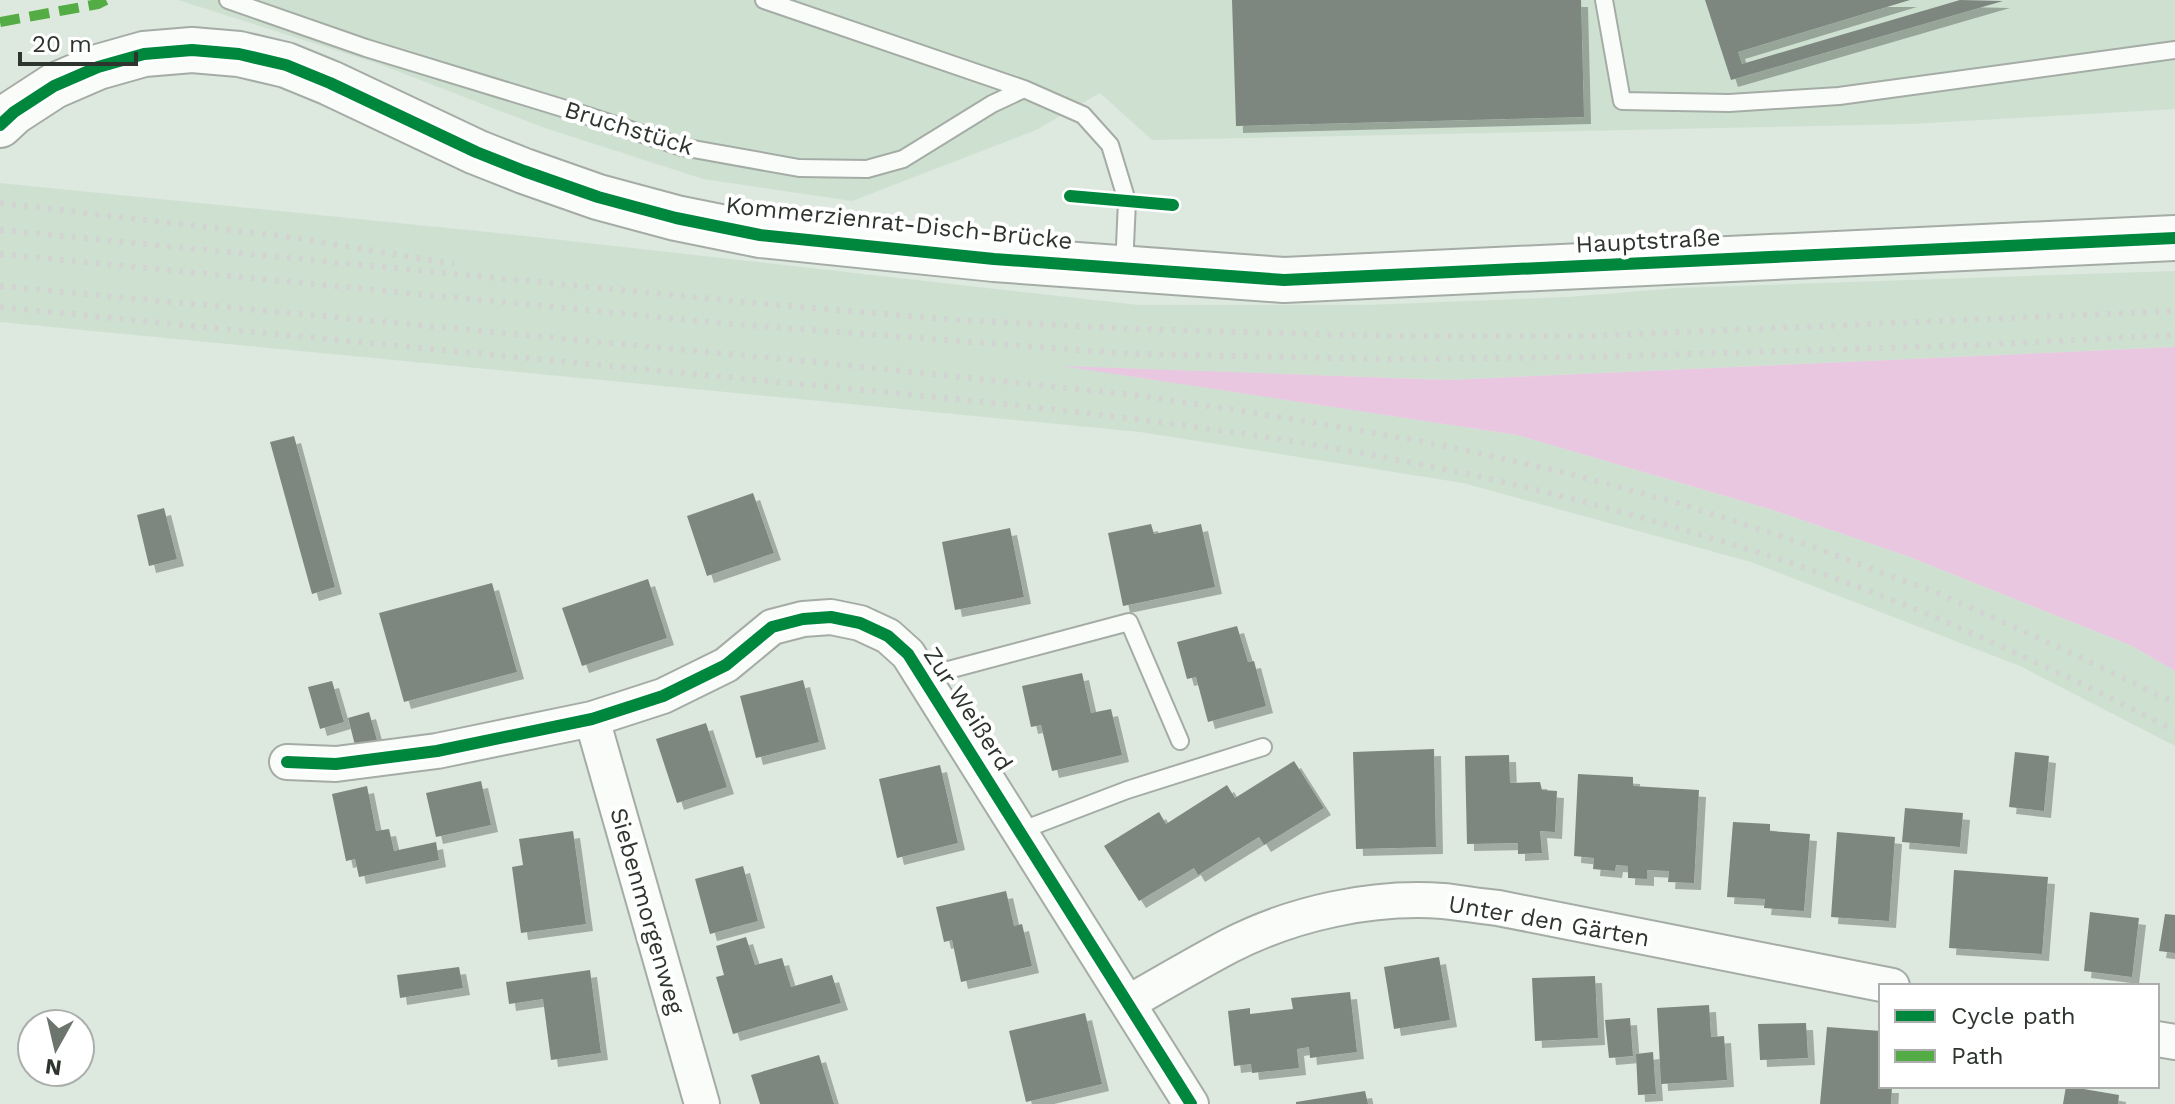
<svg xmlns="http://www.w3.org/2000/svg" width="2175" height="1104" viewBox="0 0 2175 1104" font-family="'Work Sans',sans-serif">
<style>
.built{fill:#cee1d1}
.green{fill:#eac7e1}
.building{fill:#7e8680;filter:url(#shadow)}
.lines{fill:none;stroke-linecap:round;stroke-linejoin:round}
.lane-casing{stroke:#a4aca5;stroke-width:20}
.street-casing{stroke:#a4aca5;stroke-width:38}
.secondary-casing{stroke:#a4aca5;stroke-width:48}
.lane{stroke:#fafcfa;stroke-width:16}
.street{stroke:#fafcfa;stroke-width:34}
.secondary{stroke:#fafcfa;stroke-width:44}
.rail{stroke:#d1d4d1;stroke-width:6;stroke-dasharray:4 8;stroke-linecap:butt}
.quiet{stroke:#54ac45;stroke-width:10;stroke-dasharray:20 10;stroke-linecap:butt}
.cycleway-casing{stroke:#fff;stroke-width:17}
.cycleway{stroke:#00873e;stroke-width:12}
.labels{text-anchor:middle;stroke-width:8;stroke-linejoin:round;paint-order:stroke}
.street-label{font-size:24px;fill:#2e352f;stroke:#fff}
</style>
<defs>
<filter id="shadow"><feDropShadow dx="7" dy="7" stdDeviation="0" flood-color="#0004"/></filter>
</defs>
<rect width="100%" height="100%" fill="#dde8df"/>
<path class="built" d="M178,0H2175V109L1912,124L1152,140L1100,93L1036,130L852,201L703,179L542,127L379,64Z
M0,183L517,235L1139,305H1367L1568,297L1676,288L2175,271V347L1448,380L1072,367L1517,435L1773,510L1907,556L2130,645L2175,671V746L2020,666L1751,562L1463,483L1140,432L0,322Z"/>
<path class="green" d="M2175,347V671L2130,645L1907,556L1773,510L1517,435L1062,366L1448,380Z"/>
<path class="building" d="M1232,0H1581L1584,117L1236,126Z
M1705,0H1910L1738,52L1742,64L1960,0L2003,1L1731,80Z
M294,436L335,587L312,594L270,442Z
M753,493L774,553L707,576L687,516Z
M164,508L177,559L149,566L137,515Z
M1151,524L1154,534L1201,524L1215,587L1123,606L1108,533Z
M1010,528L1024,597L955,610L942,542Z
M648,579L667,638L582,666L562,608Z
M492,583L517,672L404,702L379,613Z
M1237,626L1248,662L1254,661L1266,706L1208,722L1196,677L1187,679L1177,642Z
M1082,673L1091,713L1111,709L1122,755L1052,771L1041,725L1031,727L1022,686Z
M803,680L819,742L756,758L740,696Z
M332,681L344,722L320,729L308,687Z
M369,712L379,747L357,753L348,718Z
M706,723L727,787L677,803L656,739Z
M1434,749L1436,847L1356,849L1353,752Z
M2015,752L2049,756L2044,811L2009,807Z
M1509,755L1510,783L1540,782L1542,790L1557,791L1555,832L1540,831L1542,853L1518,854V843L1467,844L1465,756Z
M1294,761L1324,808L1264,845L1259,837L1198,875L1194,868L1139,901L1104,846L1159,812L1166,824L1227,785L1235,798Z
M940,765L958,843L897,858L879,779Z
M1578,774L1633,777V786L1699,790L1694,883L1668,882L1669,871L1647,870V879L1628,878V866L1616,865L1615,871L1593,869L1594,858L1574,856Z
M481,781L491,825L436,837L426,793Z
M367,786L376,831L389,829L394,851L436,842L439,860L359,877L355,859L346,861L332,794Z
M1905,808L1963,813L1960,847L1902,842Z
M1733,822L1770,824V831L1810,834L1804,911L1764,908L1765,899L1727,897Z
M573,831L586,924L521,933L512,867L523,865L519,839Z
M1837,832L1895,837L1889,921L1831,917Z
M743,866L758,921L710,934L695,879Z
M1954,870L2048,877L2042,954L1949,948Z
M1006,891L1014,926L1022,924L1032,966L961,982L952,940L944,942L936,907Z
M2090,912L2139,918L2132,977L2084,971Z
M2165,914L2175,915V953L2159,951Z
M746,937L755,965L782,958L791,987L832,975L841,1003L733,1034L716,977L724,975L716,946Z
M1439,957L1450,1020L1394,1029L1384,967Z
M459,967L463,988L400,998L397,975Z
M590,970L601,1053L551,1060L543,999L509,1004L506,982Z
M1595,976L1598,1038L1535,1041L1532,978Z
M1350,992L1357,1052L1310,1058L1309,1047L1297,1049L1299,1068L1252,1073L1251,1064L1234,1066L1228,1011L1250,1008V1014L1293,1009L1291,998Z
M1709,1005L1711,1037L1724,1036L1727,1080L1661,1084L1657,1008Z
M1085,1013L1102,1084L1026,1102L1009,1031Z
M1630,1018L1633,1056L1609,1058L1605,1020Z
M1806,1023L1808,1058L1760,1060L1758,1024Z
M1827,1027L1881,1031V1086H1892L1891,1104H1820Z
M1653,1052L1656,1094L1638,1095L1636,1054Z
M819,1055L834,1104H760L751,1075Z
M2066,1086L2119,1095L2118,1104H2063Z
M1365,1091L1368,1104H1296V1102Z"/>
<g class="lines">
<defs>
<path id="lane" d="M228,0L366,48L582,114L682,147L799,168L867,169L903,159L992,104L1024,89
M764,0L1024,89L1083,115L1110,145L1127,201L1124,268
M1604,0L1622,101L1729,103L1839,96L2175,50
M922,677L1129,622L1180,741
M1020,831L1127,790L1263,747"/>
<path id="street" d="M592,719L702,1104
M287,762L336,764L437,751L592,719L663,696L726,665L772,627L803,619L831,617L860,623L888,636L908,654L1191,1104
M1128,1003C1161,984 1195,964 1229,946C1293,913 1372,896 1443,901C1461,903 1480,906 1498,908L1892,986
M2157,1039L2175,1042"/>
<path id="secondary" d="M0,125L14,112L54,86L98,67L144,54L192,50L239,54L286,65L330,83L476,152L524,171L598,197L676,218L760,235L994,259L1284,280L2175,238"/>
</defs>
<use href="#lane" class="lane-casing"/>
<use href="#street" class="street-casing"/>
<use href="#secondary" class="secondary-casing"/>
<use href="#lane" class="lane"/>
<use href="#street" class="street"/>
<use href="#secondary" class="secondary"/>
<path class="rail" d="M0,203L290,237L454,264
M0,230L776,305L957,320L1135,329L1388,336H1589L2175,311
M0,254L732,324L1133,354L1389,359L1592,357L1977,345L2175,335
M0,286L825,363L1144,396L1330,425L1451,447L1566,473L1675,502L1802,543L1935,592L2050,643L2175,703
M0,307C242,331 484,354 726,377C1008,404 1294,427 1569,498C1692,530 1815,567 1932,616C2014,651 2095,689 2175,731"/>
<path class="quiet" d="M0,22L98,4L106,0"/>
<defs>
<path id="cycleway" d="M0,125L14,112L54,86L98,67L144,54L192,50L239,54L286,65L330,83L476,152L524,171L598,197L676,218L760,235L994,259L1284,280L2175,238
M1070,196L1173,205
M287,762L336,764L437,751L592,719L663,696L726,665L772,627L803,619L831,617L860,623L888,636L908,654L1191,1104"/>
</defs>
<use href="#cycleway" class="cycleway-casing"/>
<use href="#cycleway" class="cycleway"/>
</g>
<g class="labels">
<g class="street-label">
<text transform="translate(629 128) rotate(17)" y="8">Bruchstück</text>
<text transform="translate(899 223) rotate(6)" y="8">Kommerzienrat-Disch-Brücke</text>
<text transform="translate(1648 241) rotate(-3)" y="8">Hauptstraße</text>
<text transform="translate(968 709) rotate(57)" y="8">Zur Weißerd</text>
<text transform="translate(647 911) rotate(74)" y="8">Siebenmorgenweg</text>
<text transform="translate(1549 921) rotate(10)" y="8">Unter den Gärten</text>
</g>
</g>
<rect x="1879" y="984" width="280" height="104" fill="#ffffff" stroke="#abaeac" stroke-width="2"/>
<rect x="1895" y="1010" width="40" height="12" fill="#00873e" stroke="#abaeac" stroke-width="2"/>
<text x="1951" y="1024" font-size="24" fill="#2e352f">Cycle path</text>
<rect x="1895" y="1050" width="40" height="12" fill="#54ac45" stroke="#abaeac" stroke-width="2"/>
<text x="1951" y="1064" font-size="24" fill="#2e352f">Path</text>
<g transform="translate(56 1048) rotate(188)"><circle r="38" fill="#ffffff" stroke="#abaeac" stroke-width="2"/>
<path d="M0-6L14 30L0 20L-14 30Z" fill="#6b746d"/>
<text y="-12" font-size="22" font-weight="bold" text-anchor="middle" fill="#2e352f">N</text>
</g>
<path d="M20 52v12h116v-12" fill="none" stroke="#2e352f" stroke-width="4"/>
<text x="32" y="52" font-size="24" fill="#2e352f" stroke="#ffffff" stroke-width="6" paint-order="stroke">20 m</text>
</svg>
